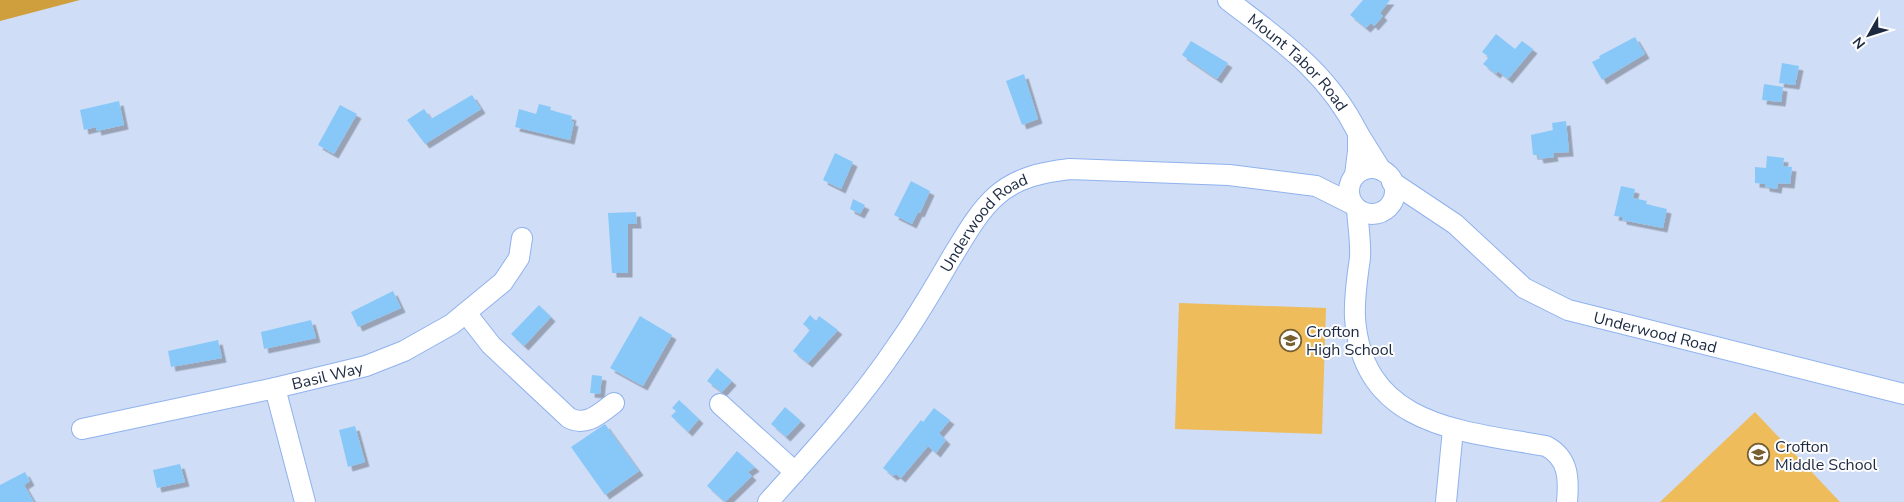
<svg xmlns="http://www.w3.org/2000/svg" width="1904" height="502" viewBox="0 0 1904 502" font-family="'Nunito Sans',sans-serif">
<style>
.green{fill:#eebc5b}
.forest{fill:#cf9f3e}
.building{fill:#88c8f8;filter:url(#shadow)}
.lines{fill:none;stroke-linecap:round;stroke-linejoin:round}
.minor-casing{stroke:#90b2ee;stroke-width:22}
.minor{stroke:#fff;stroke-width:20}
.labels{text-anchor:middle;stroke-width:4;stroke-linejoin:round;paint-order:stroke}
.street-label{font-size:16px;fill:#1c2941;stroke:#fdfdfd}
.poi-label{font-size:16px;fill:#1c2941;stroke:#fdfdfd;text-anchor:start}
</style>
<defs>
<filter id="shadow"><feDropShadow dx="4.5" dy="4.5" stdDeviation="0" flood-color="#0004"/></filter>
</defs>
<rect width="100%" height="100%" fill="#cfddf6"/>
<path class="green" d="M1179,303L1326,308L1322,434L1175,429Z
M1755,412L1840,502H1660Z"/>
<path class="forest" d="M0,0H80L0,21Z"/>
<path class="building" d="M1363,0H1390L1380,13L1383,16L1374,26L1371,23L1366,28L1350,15Z
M1496,34L1515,49L1522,41L1533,49L1508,79L1498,71L1496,74L1483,64L1489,57L1482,52Z
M1635,37L1645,54L1602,80L1592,62L1600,58L1599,56Z
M1191,41L1228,63L1217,79L1182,55Z
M1782,63L1799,66L1795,85L1779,83Z
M1024,74L1038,119L1022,125L1006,81Z
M1764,84L1783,87L1781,102L1762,100Z
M472,95L481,109L425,144L407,120L424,109L431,119Z
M119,101L124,125L97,131L96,127L84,130L80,110Z
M539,104L551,107L550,110L572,116L571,121L574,122L570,140L515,127L519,109L536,114Z
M340,105L357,114L334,154L318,145Z
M1566,121L1569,152L1553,153L1554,157L1539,159L1538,155H1533L1531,135L1553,130L1552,123Z
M835,153L853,162L841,189L823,180Z
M1767,156L1784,158L1783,166L1792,167L1790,184L1778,183L1777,189L1765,187V184L1755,183V167L1766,168Z
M911,181L930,191L920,213L918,212L912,224L894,215Z
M1621,186L1635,189L1633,198L1647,201L1646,204L1667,209L1663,228L1622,220V217L1614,216Z
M853,199L865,205L860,214L850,209Z
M636,212L637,224H628V273H612L608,213Z
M393,291L401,308L358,327L351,312Z
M539,305L551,317L524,346L511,334Z
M810,315L816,321L819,316L838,330L808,363L793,351L810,330L803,324Z
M640,316L672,335L643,386L610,368Z
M311,320L316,338L264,349L261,332Z
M218,340L222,358L171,367L168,351Z
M717,368L732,381L722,392L707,381Z
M592,375L602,376L600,394L590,393Z
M679,400L699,419L688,432L671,416L676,411L672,408Z
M785,407L801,421L786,437L771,424Z
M934,408L950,420L939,433L946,440L936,453L928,446L901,478L896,474L893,476L883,468L921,420L923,422Z
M605,424L639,471L605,495L571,447Z
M355,426L365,462L348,467L339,430Z
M737,451L755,467L748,472L752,476L725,502L707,486Z
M180,464L185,482L157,488L153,470Z
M25,472L30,481L24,485L34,502H0V485Z"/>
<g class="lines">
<defs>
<g id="minor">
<path id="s1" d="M1228,0C1281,41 1327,71 1358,133"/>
<circle cx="1372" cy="191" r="23"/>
<path d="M1355,175L1358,151V133L1381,170"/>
<path id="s2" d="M1392,182L1455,224L1524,288L1568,310L1904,394"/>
<path d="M1357,209C1358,225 1361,242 1360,258C1357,278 1354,298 1355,318C1363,427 1462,431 1546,446C1569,458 1569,479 1567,502"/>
<path d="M466,313L491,345L569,418C587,427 600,413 614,403"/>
<path d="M275,388L305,502"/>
<path d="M720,404L795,472"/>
<path id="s3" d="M82,429L275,388L366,366L404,351L452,324L503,282L519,258L522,238"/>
<path id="s4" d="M768,502C814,451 860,401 898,344C918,316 935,286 952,257C965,236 978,212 996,196C1017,177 1044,172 1070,169L1229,175L1316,186L1352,204"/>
<path d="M1446,502L1453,429"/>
</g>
</defs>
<use href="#minor" class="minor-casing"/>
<use href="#minor" class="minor"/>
</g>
<defs>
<symbol id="school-ring" viewBox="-11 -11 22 22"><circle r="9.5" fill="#fdfdfd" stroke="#765e2f" stroke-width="1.5"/><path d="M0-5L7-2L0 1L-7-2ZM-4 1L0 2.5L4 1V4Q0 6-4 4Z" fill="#765e2f"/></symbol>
</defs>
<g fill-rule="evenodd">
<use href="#school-ring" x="1278" y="328" width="25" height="25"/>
<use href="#school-ring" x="1746" y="442" width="25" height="25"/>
</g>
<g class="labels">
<g class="street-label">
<text dy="6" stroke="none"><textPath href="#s1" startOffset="94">Mount Tabor Road</textPath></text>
<text dy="6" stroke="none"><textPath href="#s4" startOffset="355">Underwood Road</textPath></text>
<text dy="6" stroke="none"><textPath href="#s2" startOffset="309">Underwood Road</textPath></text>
<text dy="6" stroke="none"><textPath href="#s3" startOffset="251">Basil Way</textPath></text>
</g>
<g class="poi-label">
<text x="1306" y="337">Crofton<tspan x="1306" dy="18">High School</tspan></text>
<text x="1775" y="452">Crofton<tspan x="1775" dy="18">Middle School</tspan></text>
</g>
</g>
<g transform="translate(1869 35) rotate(231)" stroke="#fdfdfd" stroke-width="4" paint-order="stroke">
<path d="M0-4L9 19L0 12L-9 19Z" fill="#1c2941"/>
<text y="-8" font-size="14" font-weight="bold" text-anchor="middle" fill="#1c2941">N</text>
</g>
</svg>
